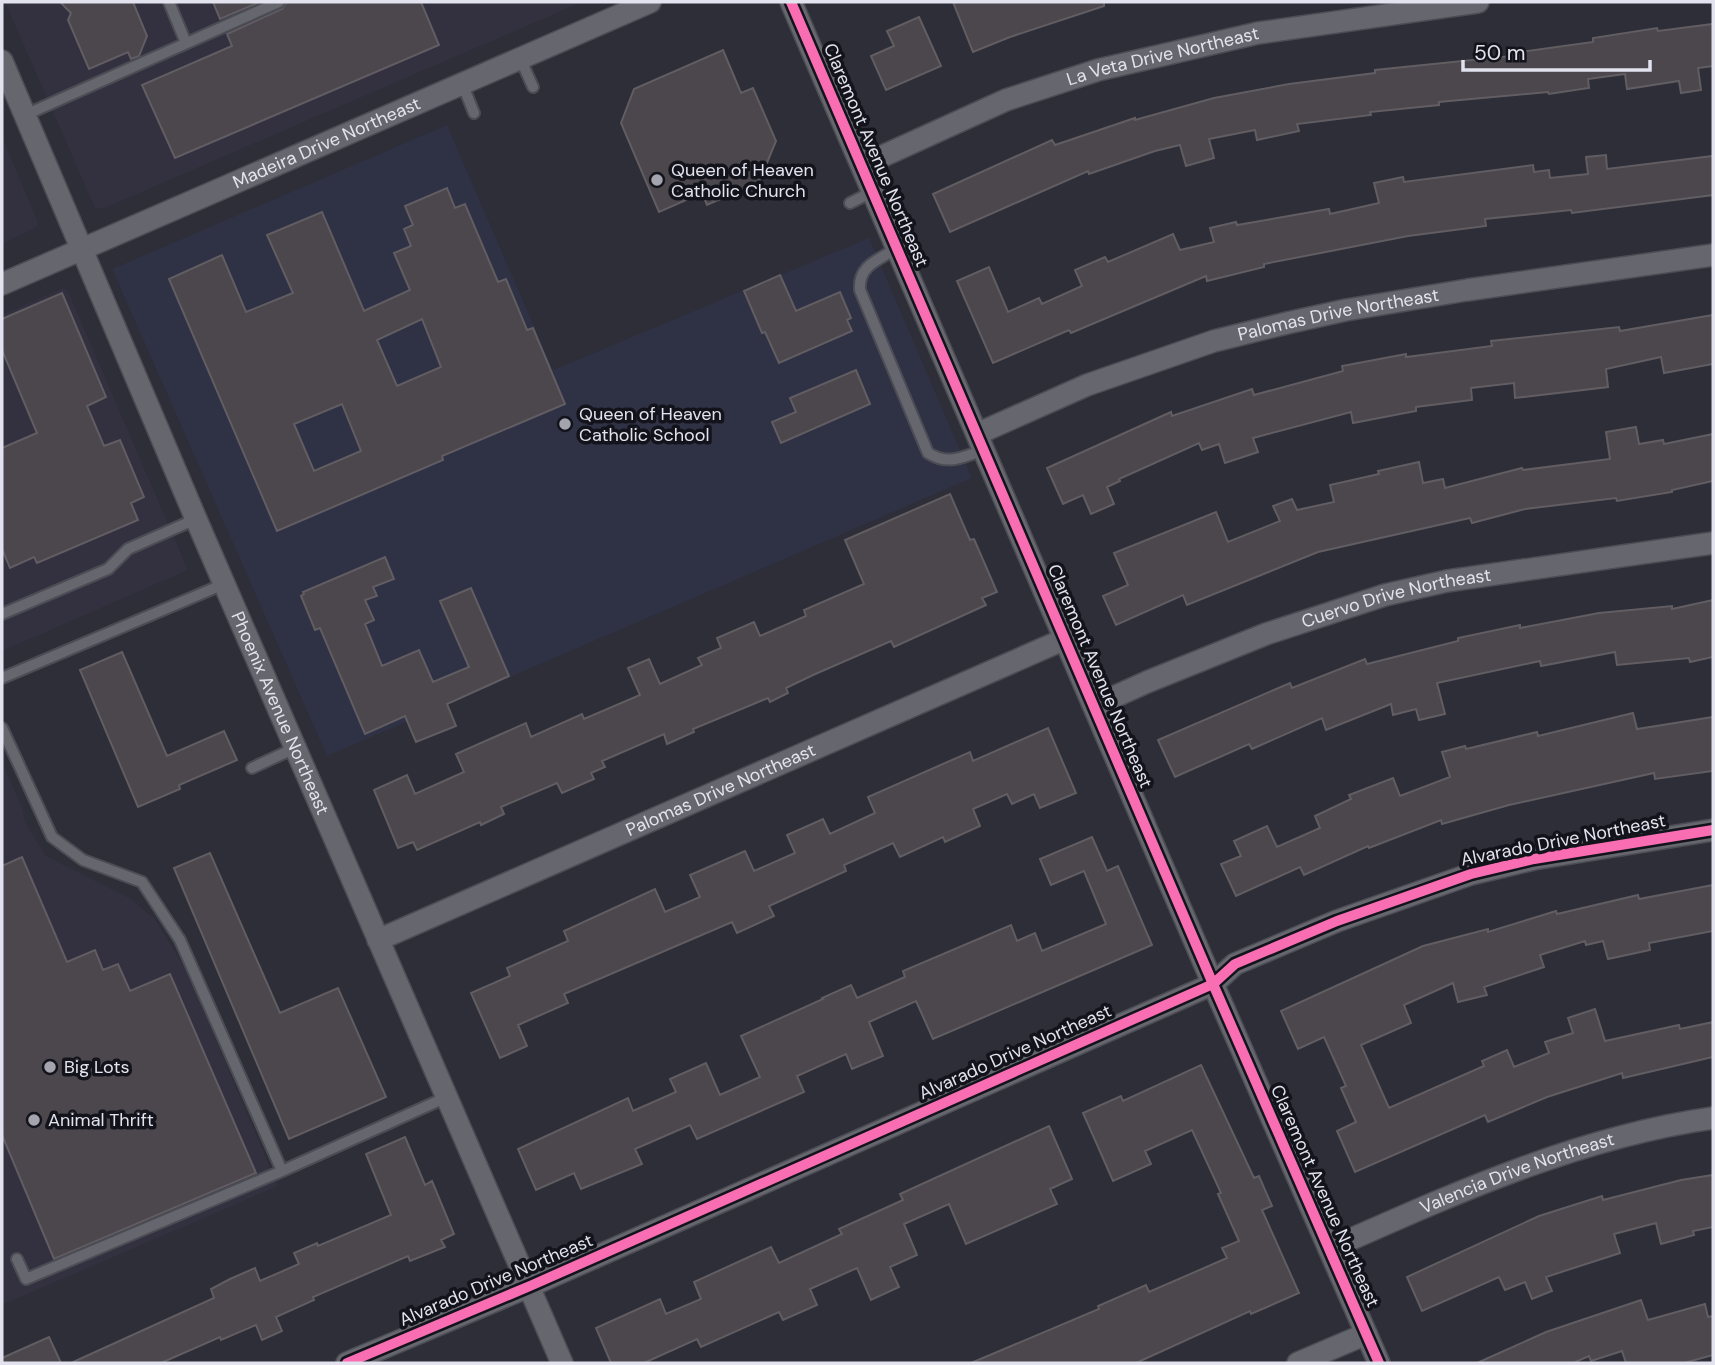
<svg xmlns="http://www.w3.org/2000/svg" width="1715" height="1365" viewBox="0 0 1715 1365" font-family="'DM Sans',sans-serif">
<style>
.commercial{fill:#333040}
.built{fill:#2f3145}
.building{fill:#4b474c;stroke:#615d62;stroke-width:2;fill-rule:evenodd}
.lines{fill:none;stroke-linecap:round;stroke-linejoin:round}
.service-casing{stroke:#4b4c54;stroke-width:14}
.minor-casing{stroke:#4b4c54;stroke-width:24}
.service{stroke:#66676e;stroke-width:10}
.minor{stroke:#66676e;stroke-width:21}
.cycleway-casing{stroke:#13131b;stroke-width:15}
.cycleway{stroke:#f96db3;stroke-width:10}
.poi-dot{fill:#a3a4ae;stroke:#13131b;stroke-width:2.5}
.labels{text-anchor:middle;stroke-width:7;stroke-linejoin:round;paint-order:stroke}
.street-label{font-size:18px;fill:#e2e3ee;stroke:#13131b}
.poi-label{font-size:18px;fill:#e2e3ee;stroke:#13131b;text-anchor:start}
</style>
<rect width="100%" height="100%" fill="#2d2e37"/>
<path class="commercial" d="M5,2H582L102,209L95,208Z
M2,137L37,220L38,226L2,244Z
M61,289H67L188,570L2,651V315Z
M2,762L23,810L25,822L46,856L131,899L155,919L186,970L278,1186L2,1305Z"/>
<path class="built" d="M447,125L553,370L869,238L972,478L327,756L112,269Z"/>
<path class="building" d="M60,2H133L147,36L139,56L131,59L128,52L89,69L68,20L71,13Z
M213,2H260L220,19Z
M287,2H421L439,45L175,158L142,85L232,46L227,34L282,9Z
M953,2H1104V6L1010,37L973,52Z
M919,17L941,66L886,90L871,56L894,46L887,31Z
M1713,24V66L1698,68L1701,90L1681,93L1679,81L1627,89L1625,74L1588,79L1589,88L1549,94L1548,92L1439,102V105L1370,112L1371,115L1297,124L1299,131L1257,140L1255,130L1209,139L1214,158L1186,166L1180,145L1155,151L1089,174L1088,171L950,232L933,194L1052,140L1055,145L1135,118V120L1214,98L1289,84L1375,73V70L1522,55L1521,52L1593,42V38L1657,28L1658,31Z
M723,50L741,93L753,88L776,141L759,182L707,205L702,193L659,212L621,123L634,89Z
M1606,155L1607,169L1713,156V195L1572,213L1571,210L1485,219L1486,226L1408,236L1264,264V267L1207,281L1206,276L1071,333L1069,330L993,363L957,281L989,267L1008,312L1039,298L1042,304L1082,286L1075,270L1105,257L1108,262L1173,234L1180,250L1214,242L1210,228L1236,222L1237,225L1329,209L1330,214L1379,203L1374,183L1403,177L1404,182L1533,165L1534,172L1549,170L1550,178L1588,174L1586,157Z
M447,188L455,208L465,204L498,282L506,279L527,330L533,328L565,404L442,456L443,460L277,531L169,279L222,255L246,312L293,293L267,235L322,212L364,311L410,290L394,253L411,246L404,229L413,225L405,206ZM422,319L441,367L397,386L377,340ZM342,404L361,451L314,471L294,424Z
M780,275L796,311L840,292L851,318L847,320L852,331L779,363L765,332L762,333L744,291Z
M62,293L106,397L87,406L104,446L120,440L144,497L131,503L138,520L37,563L34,557L10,568L2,549V448L37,433L2,350V319Z
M1713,315V364L1664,373L1661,357L1606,369L1608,387L1515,398L1514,383L1471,388L1472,400L1416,407V411L1353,423L1351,412L1253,438L1258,452L1225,463L1219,444L1202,450L1199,443L1119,479L1120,481L1107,487L1114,504L1091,514L1083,495L1063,504L1047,468L1171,412L1172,416L1252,389L1254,395L1343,371L1342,366L1406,354V357L1492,346L1491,341L1619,327L1620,331Z
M856,370L870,404L781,443L772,422L796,412L790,398Z
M1636,427L1639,444L1663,440L1664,444L1713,434V481L1672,490V492L1617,501L1616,498L1525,509L1472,523L1470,518L1318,552L1187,605L1183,595L1116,625L1103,596L1128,585L1114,553L1216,512L1228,542L1280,521L1273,506L1292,499L1297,510L1334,502L1330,485L1379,474L1378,471L1419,462L1423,483L1443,479L1445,488L1522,468L1523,470L1610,459L1606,432Z
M950,494L970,540L974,539L997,592L982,598L986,605L894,647L891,641L813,675L786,688L788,693L770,702L768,698L693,729L694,732L667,744L664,734L602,761L605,767L591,773L594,779L562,793L557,783L501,807L504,814L481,825L480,822L417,850L413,842L398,848L374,790L407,775L415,794L464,772L456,754L526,723L531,737L582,714L584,719L640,695L628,668L649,659L660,684L702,665L698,658L721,648L717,638L754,622L760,636L806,616L804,610L864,584L845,540Z
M385,557L394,579L373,587L377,596L365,600L374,620L365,624L382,666L419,650L433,682L469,667L440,601L471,588L509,676L447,704L456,726L416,742L405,716L365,734L320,628L315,630L301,596L304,594L303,592Z
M1713,600V657L1690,662L1689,658L1617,665L1615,652L1541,666L1540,661L1437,683L1445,714L1419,720L1416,709L1393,715L1391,704L1326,730L1322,718L1252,749L1249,744L1175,777L1158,740L1290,683L1292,688L1365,659L1367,664L1458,641V638L1520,625V628L1599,613L1672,606V609Z
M122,652L167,756L224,731L237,760L179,785L180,789L138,807L80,670Z
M1633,713L1637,729L1713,717V771L1655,779L1654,773L1509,805L1442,824L1441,820L1369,848L1368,846L1304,875L1300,867L1236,896L1221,864L1241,856L1234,841L1267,826L1277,847L1320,828L1315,816L1351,799L1349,795L1393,778L1400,796L1450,777L1442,752L1465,746L1466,749L1537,732L1538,736Z
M1048,728L1076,793L1040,808L1034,794L1012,804L1007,794L973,809L980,826L945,842L943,837L900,857L893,843L844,865L846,871L769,906L774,916L737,933L732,922L564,994L568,1003L518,1025L527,1046L500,1058L471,993L510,976L507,968L568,941L564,931L655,889L665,912L700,897L690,875L745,851L754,871L795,853L787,835L823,819L830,834L875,813L868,797L970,752L973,761Z
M1092,837L1107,871L1118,866L1152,945L933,1039L916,1001L869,1022L883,1056L852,1069L846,1054L797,1076L804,1092L697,1139L690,1125L635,1149L642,1164L581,1189L574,1173L536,1190L518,1149L628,1098L633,1111L676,1092L670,1079L706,1063L720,1095L760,1077L741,1036L823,999L822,998L851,985L857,998L905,977L903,971L1011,925L1017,941L1035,933L1042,951L1106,924L1084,871L1051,885L1040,859Z
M210,853L280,1013L338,988L386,1097L289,1139L174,868Z
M22,857L67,962L95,950L103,970L118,964L130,991L170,974L256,1173L54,1259L2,1135V866Z
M1713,885V931L1649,943L1650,950L1608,959L1603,941L1586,945L1585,941L1540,955L1544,967L1484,987L1487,995L1458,1002L1453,983L1404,1005L1411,1023L1361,1045L1389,1108L1484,1066L1482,1061L1507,1050L1514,1067L1549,1053L1545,1042L1573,1033L1568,1018L1595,1009L1605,1041L1679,1025L1680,1029L1713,1022V1057L1623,1078L1622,1073L1547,1097L1488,1122L1485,1115L1355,1172L1337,1131L1356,1122L1341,1088L1346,1086L1324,1037L1298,1049L1281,1011L1423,946L1488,929V932L1556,911L1557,914L1638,895L1639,899Z
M1201,1065L1254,1178L1259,1176L1272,1206L1262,1210L1299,1293L1251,1314L1250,1311L1136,1363H971L1099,1309L1098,1306L1146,1285L1149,1292L1227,1258L1222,1248L1239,1241L1218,1194L1221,1193L1192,1130L1145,1151L1151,1164L1113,1181L1083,1113L1121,1096L1123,1101Z
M1049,1126L1072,1179L1050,1189L1057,1204L966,1244L949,1204L904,1224L917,1255L890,1267L899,1287L871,1300L857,1268L810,1289L817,1305L783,1320L779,1312L701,1347L697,1339L644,1363H611L596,1328L660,1299L666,1314L701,1299L694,1282L771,1247L779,1263L842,1234L839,1229L903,1200L900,1194Z
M405,1137L425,1185L432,1181L454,1234L441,1240L445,1247L410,1261L408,1256L313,1297L314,1300L276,1317L282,1331L262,1340L256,1325L221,1340L220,1337L161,1363H71L214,1298L211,1289L230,1279L255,1268L260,1281L299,1264L294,1253L317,1243L318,1246L391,1215L366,1154Z
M1713,1175V1227L1693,1231L1694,1235L1661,1244L1656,1223L1614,1234L1620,1253L1546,1277L1552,1291L1532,1299L1525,1282L1505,1290L1499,1277L1422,1311L1407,1277L1539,1216L1602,1196L1603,1200L1681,1180Z
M1641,1300L1648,1320L1705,1304L1708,1317L1713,1316V1355L1684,1363H1626L1622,1351L1591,1361L1589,1356L1573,1363H1477L1546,1332Z
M49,1337L61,1363H2V1358Z"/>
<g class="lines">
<defs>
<path id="service" d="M169,2L186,43
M520,58L533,87
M462,83L474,113
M25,115L279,2
M850,203L874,191
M897,248C879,260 858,265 860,290L928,453C949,466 962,457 984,450
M2,614L108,569L128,549L196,519
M2,678L224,584
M2,728L52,837L83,860L142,882L180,940L282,1171L447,1097
M252,768L295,748
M17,1259L26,1279L282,1171"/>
<g id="minor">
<path d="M791,2L1213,984L1379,1363"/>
<path id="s1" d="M2,61L196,519L562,1363"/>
<path id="s2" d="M863,165L1006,100L1098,70L1258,33L1478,2"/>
<path id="s3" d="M2,284L650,2"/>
<path id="s4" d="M977,434L1087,385L1214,341L1287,323L1346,310L1467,290L1713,255"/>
<path id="s5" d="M1094,706L1147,682L1266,634L1385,595L1447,581L1713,543"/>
<path id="s6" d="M378,940L1065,639"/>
<path id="s7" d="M1329,1249C1453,1194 1578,1137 1713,1118"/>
<path d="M347,1363L530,1286L1213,984L1235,964L1337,921L1471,874L1534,859L1713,830"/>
<path d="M1298,1363L1366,1334"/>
</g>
</defs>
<use href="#service" class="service-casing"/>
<use href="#minor" class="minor-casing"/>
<use href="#service" class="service"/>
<use href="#minor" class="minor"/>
<defs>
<path id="cycleway" d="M791,2L1213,984L1379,1363
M347,1363L530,1286L1213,984L1235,964L1337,921L1471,874L1534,859L1713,830"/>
</defs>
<use href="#cycleway" class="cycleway-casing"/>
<use href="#cycleway" class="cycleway"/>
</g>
<g class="poi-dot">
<circle cx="657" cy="180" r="7"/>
<circle cx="565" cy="424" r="7"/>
<circle cx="50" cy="1067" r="7"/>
<circle cx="34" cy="1120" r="7"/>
</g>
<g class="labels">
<g class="street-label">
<text dy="6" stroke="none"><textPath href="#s2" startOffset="320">La Veta Drive Northeast</textPath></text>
<text dy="6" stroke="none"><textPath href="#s3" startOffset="354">Madeira Drive Northeast</textPath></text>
<text transform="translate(876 155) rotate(67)" y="6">Claremont Avenue Northeast</text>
<text dy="6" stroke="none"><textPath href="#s4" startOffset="382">Palomas Drive Northeast</textPath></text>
<text dy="6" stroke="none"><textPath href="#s5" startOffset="322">Cuervo Drive Northeast</textPath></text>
<text transform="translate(1100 676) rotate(67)" y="6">Claremont Avenue Northeast</text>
<text dy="6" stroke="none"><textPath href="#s1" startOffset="709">Phoenix Avenue Northeast</textPath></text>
<text dy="6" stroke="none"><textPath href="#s6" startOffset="374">Palomas Drive Northeast</textPath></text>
<text transform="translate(1563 840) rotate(-11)" y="6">Alvarado Drive Northeast</text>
<text transform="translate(1015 1052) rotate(-24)" y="6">Alvarado Drive Northeast</text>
<text dy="6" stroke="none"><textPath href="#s7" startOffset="203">Valencia Drive Northeast</textPath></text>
<text transform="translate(1325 1196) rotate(66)" y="6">Claremont Avenue Northeast</text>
<text transform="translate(496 1280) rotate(-23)" y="6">Alvarado Drive Northeast</text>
</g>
<g class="poi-label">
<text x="671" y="176">Queen of Heaven<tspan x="671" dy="21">Catholic Church</tspan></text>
<text x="579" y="420">Queen of Heaven<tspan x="579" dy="21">Catholic School</tspan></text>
<text x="64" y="1073">Big Lots</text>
<text x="48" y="1126">Animal Thrift</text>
</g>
</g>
<rect width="1715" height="1365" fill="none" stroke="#e2e3ee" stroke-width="7"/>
<path d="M1463 60v10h187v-10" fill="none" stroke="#e2e3ee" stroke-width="3.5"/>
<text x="1474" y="60" font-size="21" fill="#e2e3ee" stroke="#13131b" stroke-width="5" paint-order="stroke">50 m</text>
</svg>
